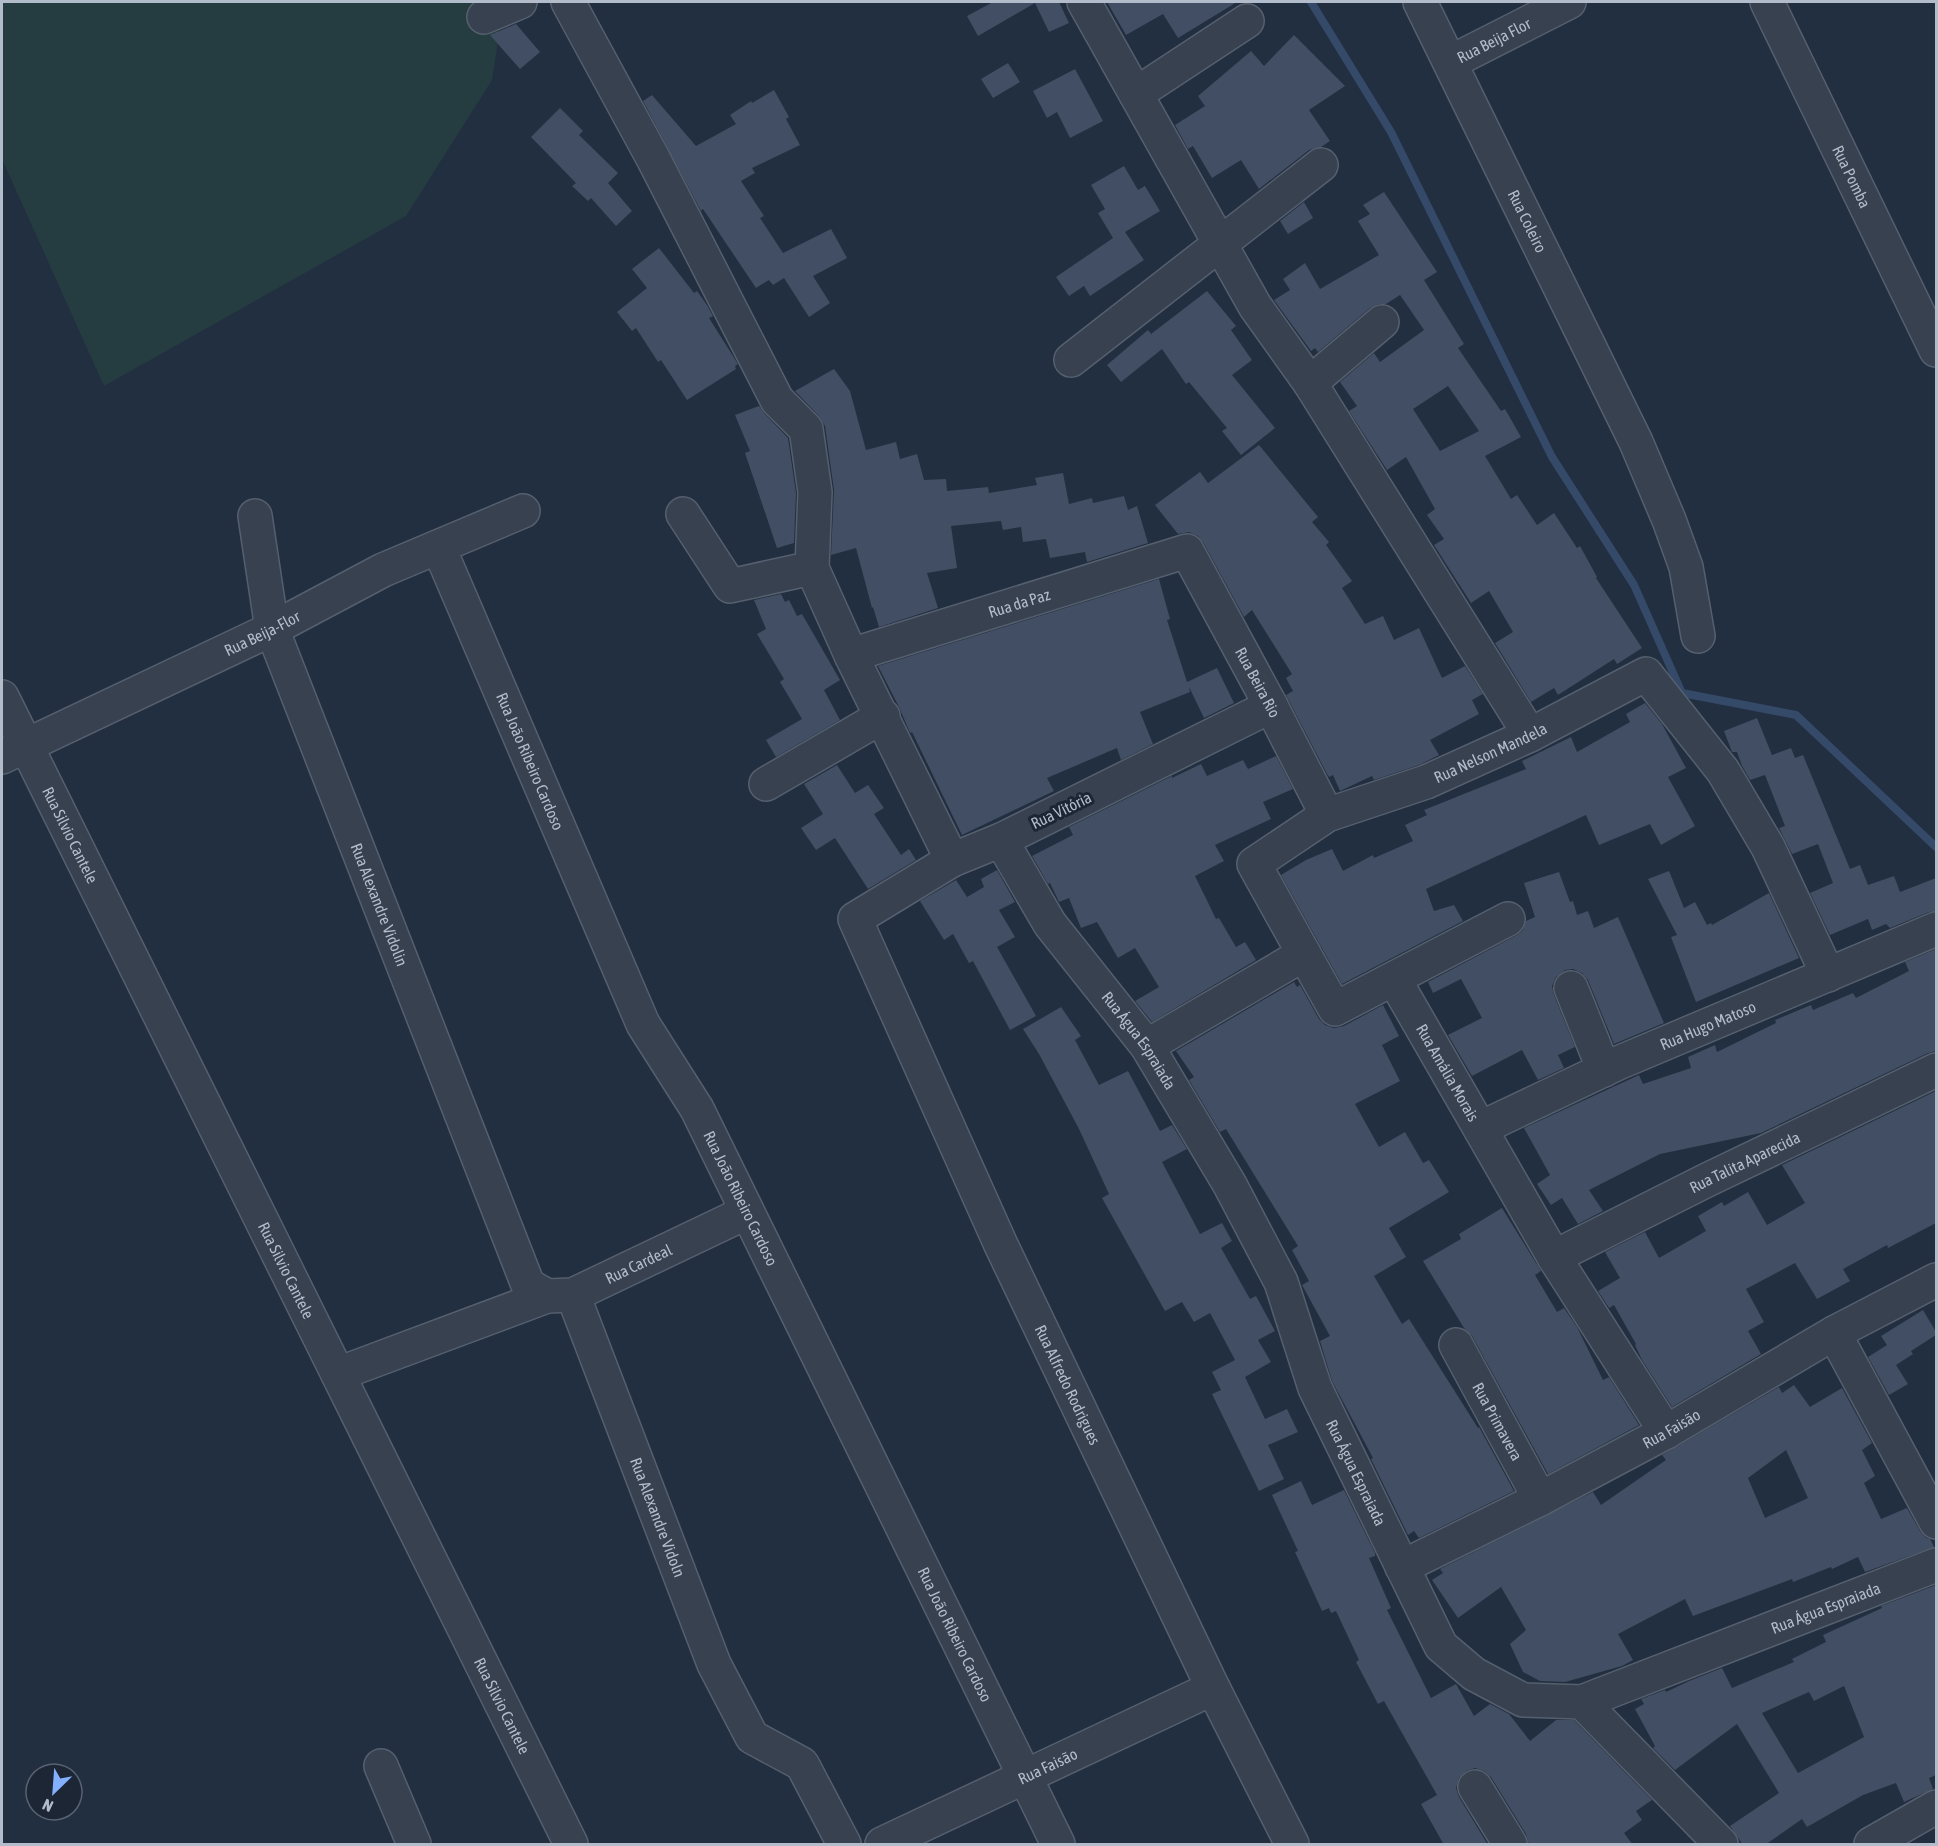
<svg xmlns="http://www.w3.org/2000/svg" width="1938" height="1846" viewBox="0 0 1938 1846" font-family="'Asap Condensed',sans-serif">
<style>
.green{fill:#253d41}
.lines{fill:none;stroke-linecap:round;stroke-linejoin:round}
.stream{stroke:#354969;stroke-width:8}
.building{fill:#414e63;fill-rule:evenodd}
.minor-casing{stroke:#555f6e;stroke-width:36}
.minor{stroke:#374150;stroke-width:33}
.labels{text-anchor:middle;stroke-width:6;stroke-linejoin:round;paint-order:stroke}
.street-label{font-size:16px;fill:#b3bccb;stroke:#1c2635}
</style>
<rect width="100%" height="100%" fill="#222f40"/>
<path class="green" d="M2,2H504L492,80L406,216L104,386L2,159Z"/>
<g class="lines">
<path class="stream" d="M1311,2L1391,132L1552,457L1634,585L1682,693L1796,715L1936,847"/>
</g>
<path class="building" d="M993,2H1059L1069,23L1049,32L1035,3L978,36L967,16Z
M1107,2H1237L1178,38L1163,14L1126,35Z
M516,24L540,52L520,69L490,35Z
M1294,35L1345,86L1309,110L1330,141L1321,147L1309,150L1259,189L1241,160L1212,178L1193,146L1188,149L1175,125L1205,106L1198,96L1251,51L1264,66Z
M1008,63L1020,82L993,98L981,79Z
M1075,69L1103,121L1070,138L1057,112L1047,118L1033,91Z
M774,90L789,117L786,119L800,145L752,168L755,173L741,181L764,216L760,218L783,253L831,229L847,258L813,276L830,303L809,317L784,278L773,285L769,280L756,288L703,209L701,211L643,101L652,95L696,146L736,124L730,115L751,101L752,103Z
M560,108L583,131L579,135L618,173L608,183L632,211L616,226L591,198L588,201L572,186L576,183L531,137Z
M1124,166L1138,190L1145,186L1160,211L1125,232L1144,260L1090,296L1084,286L1069,296L1056,277L1113,238L1098,213L1105,209L1091,185Z
M1384,192L1437,272L1424,280L1464,344L1458,348L1501,411L1505,409L1521,437L1485,456L1511,499L1517,495L1537,525L1554,513L1577,548L1580,546L1597,577L1596,578L1642,648L1617,664L1614,659L1558,695L1554,688L1531,702L1495,643L1513,632L1489,591L1471,603L1434,545L1444,539L1427,515L1435,509L1406,457L1387,470L1349,411L1357,406L1340,382L1374,353L1380,362L1424,330L1400,295L1386,304H1378L1370,308L1318,352L1315,348L1311,351L1274,300L1290,290L1283,279L1305,263L1320,289L1379,255L1358,221L1370,214L1363,205ZM1448,386L1479,431L1440,451L1413,409Z
M1304,202L1313,218L1288,234L1280,221Z
M659,248L694,293L697,291L707,305L713,316L709,318L738,364L735,366L736,369L687,400L661,360L658,362L636,328L632,331L617,312L647,288L632,269Z
M1207,291L1236,326L1231,330L1252,360L1232,375L1275,428L1241,455L1222,431L1227,428L1189,382L1186,384L1162,349L1121,382L1107,365L1148,330L1152,335L1151,334Z
M834,369L850,391L866,450L896,442L900,459L917,454L924,480L946,479L947,491L988,487L989,493L1037,485L1035,478L1063,473L1069,504L1092,498L1093,503L1124,496L1128,510L1137,506L1148,543L1087,562L1085,552L1050,558L1046,539L1023,542L1021,527L1003,530L1001,521L951,526L957,568L927,573L938,608L879,627L873,607L872,608L856,548L831,555L834,490L825,426L819,416L795,391Z
M759,406L764,413L788,438L796,493L794,543L777,548L745,453L750,451L735,415Z
M1259,445L1318,517L1312,522L1329,542L1326,545L1352,581L1342,588L1365,624L1383,616L1394,640L1419,628L1442,678L1465,666L1483,694L1472,700L1479,714L1430,740L1439,755L1419,765L1374,780L1372,776L1340,791L1333,775L1329,777L1327,774L1286,695L1293,691L1286,678L1292,674L1252,610L1244,617L1203,542L1198,536L1189,532L1178,534L1155,505L1200,472L1208,483Z
M1159,579L1170,619L1167,620L1187,682L1217,668L1234,703L1204,718L1189,687L1190,692L1140,712L1153,744L1121,760L1117,748L1047,778L1054,791L962,835L912,732L910,733L899,707L878,666Z
M781,594L785,602L789,600L797,616L802,614L840,680L824,690L840,720L776,757L766,740L802,719L780,682L784,679L757,634L766,629L754,600Z
M1645,703L1662,724L1686,768L1668,777L1695,826L1661,845L1650,824L1599,845L1586,815L1426,889L1434,911L1454,905L1463,921L1342,984L1281,875L1306,860L1332,849L1343,871L1373,855L1374,858L1413,841L1405,825L1427,815L1424,810L1526,769L1522,761L1571,737L1577,752L1630,722L1626,714Z
M1757,718L1772,755L1791,748L1795,758L1803,755L1850,869L1860,865L1868,885L1894,876L1900,892L1936,878V911L1929,912L1890,928L1886,924L1872,930L1868,919L1830,935L1810,893L1833,883L1818,844L1792,854L1779,828L1785,826L1765,775L1750,780L1742,766L1737,752H1732L1724,731Z
M1276,756L1293,789L1263,802L1271,819L1215,845L1224,861L1195,876L1216,919L1219,918L1236,947L1245,942L1256,960L1152,1022L1135,1001L1159,987L1135,948L1118,958L1097,922L1081,928L1069,898L1059,902L1050,883L1048,884L1032,856L1073,835L1069,827L1172,776V778L1201,764L1207,776L1243,760L1248,769Z
M837,765L855,793L868,785L884,808L874,814L901,855L909,849L916,860L868,889L835,838L816,850L801,828L823,814L804,784Z
M997,870L1015,902L999,910L1015,937L997,947L1036,1016L1010,1030L973,961L969,963L953,934L944,940L920,901L956,880L967,897L984,887L981,879Z
M1669,871L1684,908L1695,902L1707,925L1711,923L1712,925L1769,893L1799,958L1696,1002L1671,937L1677,935L1648,879Z
M1559,872L1570,902L1573,901L1577,915L1588,911L1594,928L1618,917L1664,1023L1614,1044L1588,980L1582,973L1573,969L1565,970L1556,977L1552,986L1554,995L1575,1047L1558,1055L1564,1068L1538,1080L1522,1050L1472,1076L1448,1035L1482,1018L1461,979L1433,993L1428,982L1517,935L1523,930L1526,921L1535,917L1524,883Z
M1936,949V1051L1928,1053L1761,1133L1660,1154L1589,1190L1603,1211L1578,1224L1562,1198L1551,1205L1537,1184L1550,1175L1524,1128L1639,1075L1643,1084L1691,1068L1688,1057L1715,1045L1717,1052L1776,1023L1775,1020L1811,1005L1813,1010L1853,993L1856,998L1909,971L1905,962Z
M1294,982L1297,987L1300,985L1319,1019L1325,1025L1334,1028L1344,1026L1383,1005L1399,1036L1382,1045L1400,1081L1355,1104L1379,1147L1405,1132L1423,1163L1429,1160L1449,1192L1389,1228L1406,1257L1374,1276L1402,1324L1409,1319L1478,1428L1479,1427L1514,1491L1419,1538L1414,1531L1408,1535L1371,1459L1373,1458L1332,1381L1320,1341L1330,1336L1302,1285L1309,1281L1292,1250L1298,1246L1226,1129L1220,1132L1189,1080L1194,1077L1176,1051Z
M1061,1007L1081,1036L1075,1040L1099,1085L1128,1071L1160,1131L1172,1125L1187,1149L1162,1162L1200,1234L1222,1223L1232,1241L1221,1248L1250,1299L1256,1296L1275,1331L1258,1340L1271,1362L1245,1377L1265,1419L1287,1409L1298,1432L1268,1445L1284,1479L1259,1491L1212,1394L1221,1390L1212,1372L1235,1360L1210,1313L1194,1322L1182,1302L1165,1311L1102,1198L1109,1194L1079,1129L1039,1054L1023,1029Z
M1936,1091V1223L1888,1248L1887,1245L1843,1269L1850,1281L1817,1299L1795,1263L1746,1289L1764,1322L1748,1331L1761,1354L1672,1407L1642,1360L1635,1345L1636,1344L1614,1305L1609,1308L1598,1291L1620,1278L1605,1252L1645,1232L1659,1258L1706,1231L1698,1216L1722,1202L1724,1206L1748,1192L1767,1225L1805,1203L1782,1165Z
M1502,1208L1541,1271L1535,1275L1557,1312L1564,1308L1577,1327L1603,1380L1609,1377L1639,1425L1548,1474L1472,1336L1464,1328L1423,1261L1461,1239L1459,1234Z
M1923,1310L1936,1332V1335L1911,1351L1913,1354L1896,1365L1908,1384L1889,1395L1868,1357L1887,1345L1881,1336Z
M1794,1385L1810,1407L1842,1388L1872,1443L1862,1450L1875,1476L1864,1483L1881,1519L1907,1508L1920,1531L1926,1538L1930,1539L1934,1547L1865,1572L1858,1557L1832,1569L1831,1567L1793,1582L1792,1579L1693,1616L1685,1599L1618,1634L1633,1660L1622,1666L1565,1682L1540,1681L1523,1672L1510,1644L1526,1630L1501,1587L1458,1618L1432,1580L1443,1573L1440,1569L1593,1492L1601,1505L1666,1460L1662,1455L1779,1387L1782,1393ZM1786,1450L1808,1498L1765,1518L1748,1478Z
M1301,1481L1312,1505L1344,1490L1375,1553V1556L1369,1558L1391,1608L1387,1610L1431,1698L1456,1684L1474,1716L1490,1704L1509,1714L1530,1741L1556,1720H1574L1652,1800L1636,1811L1642,1820L1624,1833L1633,1845H1529L1526,1834L1491,1777L1484,1771L1475,1768L1466,1771L1459,1778L1456,1788L1459,1797L1488,1845H1444L1421,1804L1437,1795L1384,1701L1378,1704L1356,1662L1359,1660L1336,1611L1331,1613L1329,1608L1322,1611L1295,1552L1298,1551L1272,1495Z
M1936,1585V1775L1929,1778L1933,1789L1904,1802L1896,1783L1863,1795L1807,1827L1802,1819L1765,1845H1743L1730,1826L1779,1793L1737,1724L1675,1770L1653,1748L1655,1746L1635,1709L1644,1704L1641,1699L1665,1690L1666,1692L1689,1681L1722,1668L1732,1688L1794,1662L1792,1659L1826,1642L1823,1635L1882,1608L1881,1606ZM1844,1686L1864,1737L1798,1773L1762,1713L1809,1692L1814,1701Z"/>
<g class="lines">
<defs>
<g id="minor">
<path d="M568,2L654,160L777,400L806,429L815,492L812,568L851,655L952,860"/>
<path d="M1084,2L1255,306L1310,383L1530,735"/>
<path id="s1" d="M1420,2L1636,442L1669,520L1686,567L1698,636"/>
<path id="s2" d="M1767,2L1936,350"/>
<path d="M484,17L520,2"/>
<path id="s3" d="M1451,62L1569,2"/>
<path d="M1136,94L1247,21"/>
<path d="M1071,360L1321,165"/>
<path d="M1310,383L1382,322"/>
<path d="M683,514L730,586L812,568"/>
<path id="s4" d="M255,516L272,629L528,1285L547,1296L573,1295L747,1212"/>
<path id="s5" d="M439,548L643,1024L697,1109L1058,1844"/>
<path id="s6" d="M851,655L1187,551L1271,706L1327,815"/>
<path id="s7" d="M2,697L571,1844"/>
<path id="s8" d="M1271,706L1001,840L952,860L855,919L1001,1245L1213,1688L1292,1844"/>
<path id="s9" d="M2,757L272,629L383,570L523,511"/>
<path d="M766,784L883,716"/>
<path id="s10" d="M1001,840L1050,924L1147,1046L1230,1185L1281,1282L1315,1388L1441,1646L1474,1674L1523,1700L1582,1702L1936,1565"/>
<path id="s11" d="M1304,954L1254,864L1327,815L1426,782L1530,735L1646,674L1723,771L1768,847L1828,975"/>
<path id="s12" d="M1394,979L1554,1257L1666,1432"/>
<path d="M1571,988L1604,1070"/>
<path d="M1147,1046L1304,954L1335,1009L1508,919"/>
<path id="s13" d="M1481,1128L1618,1063L1936,929"/>
<path id="s14" d="M1554,1257L1707,1180L1936,1070"/>
<path id="s15" d="M573,1295L714,1664L752,1737L802,1764L844,1844"/>
<path d="M1834,1333L1936,1522"/>
<path id="s16" d="M1456,1345L1540,1499"/>
<path d="M338,1374L547,1296"/>
<path id="s17" d="M1402,1567L1540,1499L1666,1432L1834,1333L1936,1280"/>
<path d="M1582,1702L1721,1844"/>
<path d="M381,1766L414,1844"/>
<path d="M1475,1787L1510,1844"/>
<path id="s18" d="M882,1844L1213,1688"/>
<path d="M1871,1844L1936,1807"/>
</g>
</defs>
<use href="#minor" class="minor-casing"/>
<use href="#minor" class="minor"/>
</g>
<g class="labels">
<g class="street-label">
<text dy="6" stroke="none"><textPath href="#s3" startOffset="48">Rua Beija Flor</textPath></text>
<text dy="6" stroke="none"><textPath href="#s2" startOffset="194">Rua Pomba</textPath></text>
<text dy="6" stroke="none"><textPath href="#s1" startOffset="244">Rua Coleiro</textPath></text>
<text dy="6" stroke="none"><textPath href="#s6" startOffset="176">Rua da Paz</textPath></text>
<text dy="6" stroke="none"><textPath href="#s9" startOffset="288">Rua Beija-Flor</textPath></text>
<text dy="6" stroke="none"><textPath href="#s6" startOffset="501">Rua Beira Rio</textPath></text>
<text dy="6" stroke="none"><textPath href="#s11" startOffset="366">Rua Nelson Mandela</textPath></text>
<text dy="6" stroke="none"><textPath href="#s5" startOffset="232">Rua João Ribeiro Cardoso</textPath></text>
<text transform="translate(1061 810) rotate(-26)" y="6">Rua Vitória</text>
<text dy="6" stroke="none"><textPath href="#s7" startOffset="154">Rua Silvio Cantele</textPath></text>
<text dy="6" stroke="none"><textPath href="#s4" startOffset="410">Rua Alexandre Vidolin</textPath></text>
<text dy="6" stroke="none"><textPath href="#s13" startOffset="249">Rua Hugo Matoso</textPath></text>
<text dy="6" stroke="none"><textPath href="#s10" startOffset="244">Rua Água Espraiada</textPath></text>
<text dy="6" stroke="none"><textPath href="#s12" startOffset="108">Rua Amália Morais</textPath></text>
<text dy="6" stroke="none"><textPath href="#s14" startOffset="213">Rua Talita Aparecida</textPath></text>
<text dy="6" stroke="none"><textPath href="#s5" startOffset="718">Rua João Ribeiro Cardoso</textPath></text>
<text dy="6" stroke="none"><textPath href="#s4" startOffset="939">Rua Cardeal</textPath></text>
<text dy="6" stroke="none"><textPath href="#s7" startOffset="640">Rua Silvio Cantele</textPath></text>
<text dy="6" stroke="none"><textPath href="#s8" startOffset="980">Rua Alfredo Rodrigues</textPath></text>
<text dy="6" stroke="none"><textPath href="#s16" startOffset="87">Rua Primavera</textPath></text>
<text dy="6" stroke="none"><textPath href="#s17" startOffset="303">Rua Faisão</textPath></text>
<text dy="6" stroke="none"><textPath href="#s10" startOffset="730">Rua Água Espraiada</textPath></text>
<text dy="6" stroke="none"><textPath href="#s15" startOffset="238">Rua Alexandre Vidoln</textPath></text>
<text dy="6" stroke="none"><textPath href="#s10" startOffset="1342">Rua Água Espraiada</textPath></text>
<text dy="6" stroke="none"><textPath href="#s5" startOffset="1204">Rua João Ribeiro Cardoso</textPath></text>
<text dy="6" stroke="none"><textPath href="#s7" startOffset="1126">Rua Silvio Cantele</textPath></text>
<text dy="6" stroke="none"><textPath href="#s18" startOffset="183">Rua Faisão</textPath></text>
</g>
</g>
<rect width="1938" height="1846" fill="none" stroke="#b3bccb" stroke-width="6"/>
<g transform="translate(54 1792) rotate(205)"><circle r="28" fill="#1c2635" stroke="#586271" stroke-width="1.5"/>
<path d="M0-4.5L10 22L0 15L-10 22Z" fill="#84b1ff"/>
<text y="-9" font-size="16" font-weight="bold" text-anchor="middle" fill="#b3bccb">N</text>
</g>
</svg>
